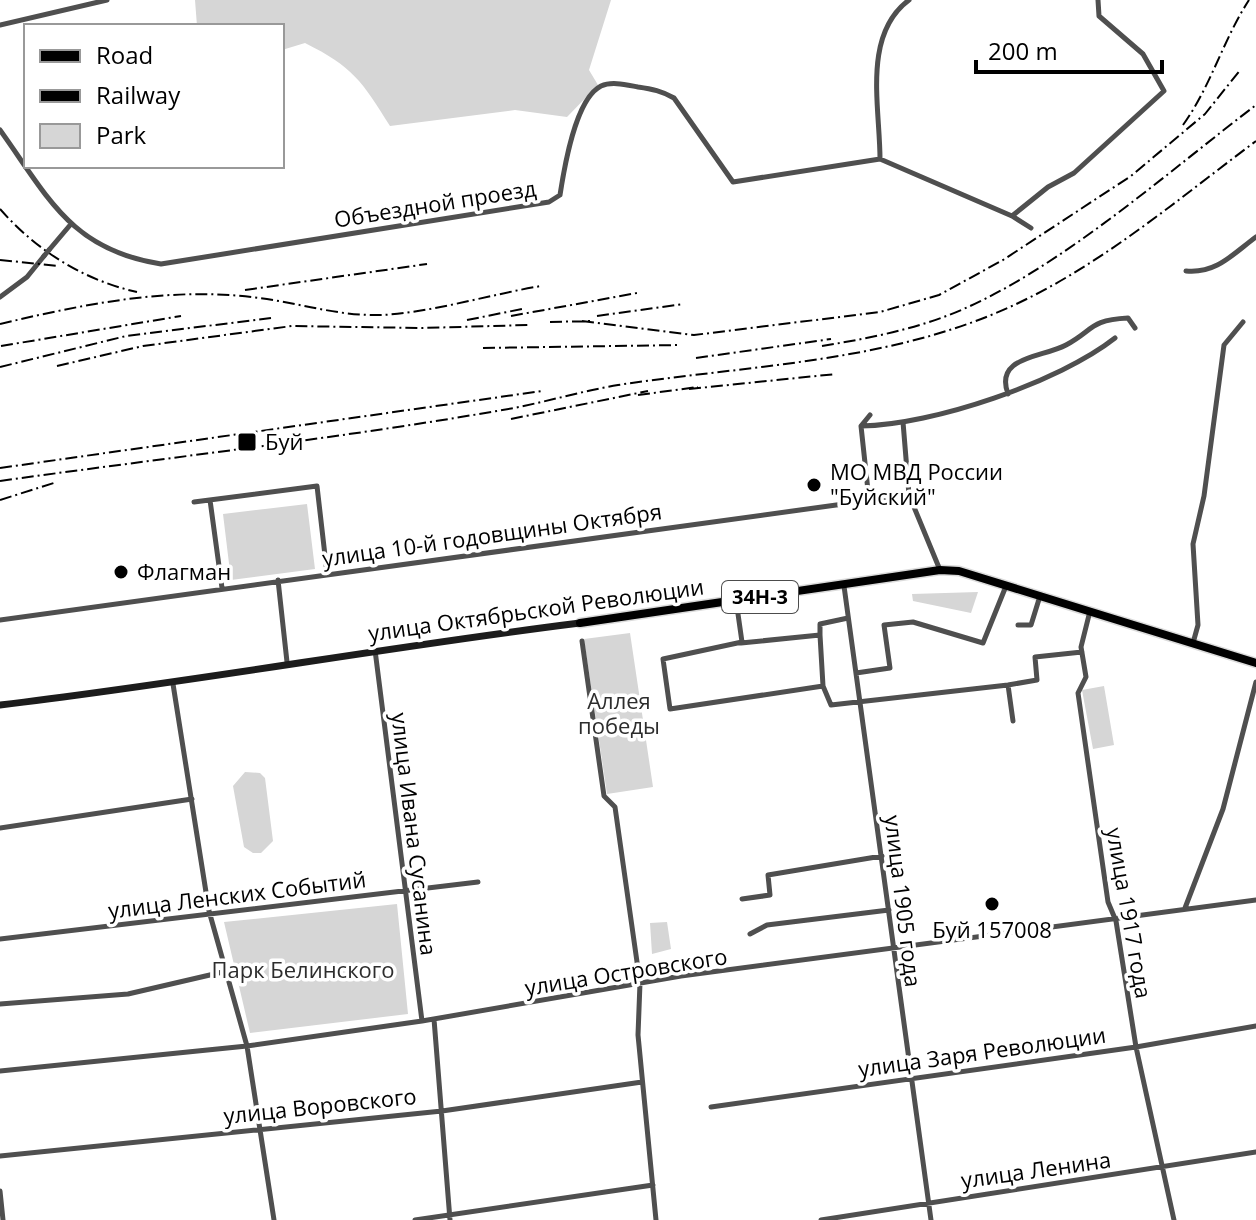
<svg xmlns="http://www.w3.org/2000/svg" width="1256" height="1220" viewBox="0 0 1256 1220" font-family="'Open Sans',sans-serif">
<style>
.green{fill:#d6d6d6}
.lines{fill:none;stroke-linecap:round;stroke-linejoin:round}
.primary-casing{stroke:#dbdbdb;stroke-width:11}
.street{stroke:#4f4f4f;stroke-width:5}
.secondary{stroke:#1c1c1c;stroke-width:7}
.primary{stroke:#000;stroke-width:8}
.rail{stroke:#000;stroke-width:2;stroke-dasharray:12 4 2 4;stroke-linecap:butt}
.street-bridge{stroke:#4f4f4f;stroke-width:5}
.poi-dot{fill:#000;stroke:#fff;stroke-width:3}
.labels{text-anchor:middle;stroke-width:7;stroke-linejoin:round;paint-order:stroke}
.shield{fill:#fff;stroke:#4c4c4c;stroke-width:2}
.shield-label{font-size:20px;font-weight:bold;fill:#000}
.street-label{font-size:22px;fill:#000;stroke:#fff}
.poi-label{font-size:22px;fill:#000;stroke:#fff;text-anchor:start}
.park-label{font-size:22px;fill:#2d2d2d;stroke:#fff}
</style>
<rect width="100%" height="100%" fill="#fff"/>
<path class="green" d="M195,0H611L589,70L598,85L567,117L515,110L390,126C362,81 353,67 305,43L282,50V26H197Z
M307,504L315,569L231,580L223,514Z
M978,592L971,613L913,601L912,594Z
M630,633L653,787L607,794L584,639Z
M1104,686L1114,745L1093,749L1082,690Z
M245,772L260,773L265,778L273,841L261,853H253L244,847L233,786Z
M397,904L408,1014L250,1033L224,922Z
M667,922L671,949L652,954L650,923Z"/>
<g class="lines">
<defs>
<path id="primary" d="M580,623L940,570L959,571L1256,663"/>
</defs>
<use href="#primary" class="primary-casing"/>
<path class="street" d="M0,25L107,0
M0,130C48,197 71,250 161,264L549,202L560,195C564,169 575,99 601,86C612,81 627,85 638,87C652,89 662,91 674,98L733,182L880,159L1012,216L1031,228
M880,159C880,107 862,35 909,0
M1012,216L1048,187L1074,173L1164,91L1143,54L1099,16L1098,0
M49,250L71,224
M1186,271C1216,274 1233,254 1256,237
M0,297L27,277L44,256
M1008,394C994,356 1042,358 1066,345C1094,330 1089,320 1128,318L1135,328
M903,422L909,495L940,570
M861,426C933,425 1059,382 1115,338
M210,500L222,588
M869,500L861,426L870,415
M194,502L317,486L327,573
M278,580L287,662
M844,586L931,1220
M736,600L742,642L663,659L670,709L823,686L831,705L1008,685L1037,680L1035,657L1082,652
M1090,611L1081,647L1086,677L1078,693L1108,902L1116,921L1136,1047L1174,1220
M0,620L909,495
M1018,625H1031L1040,596
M820,635L823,686
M582,641L604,796L615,807L640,983L638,1035L656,1220
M741,643L820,635V624L848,618
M1193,643L1198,625L1193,544L1204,496L1224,345L1243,322
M375,650L422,1021
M856,673L890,668L884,625L913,622L983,643L1006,586
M173,684L209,911L247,1046L274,1220
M1008,685L1013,721
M0,828L192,799
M742,899L770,895L768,875L882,856
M1185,908L1223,809L1256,682
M750,934L767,925L889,910
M0,939L478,882
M0,1004L128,994L227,971
M434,1019L450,1220
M0,1071L247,1046L422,1021L681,976L1256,900
M711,1107L1136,1047L1256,1026
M0,1156L442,1111L642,1082
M0,1191L3,1220
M415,1220L653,1185
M821,1220L1256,1152"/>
<path class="secondary" d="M0,705C194,682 386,647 580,623"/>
<use href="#primary" class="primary"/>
<path class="rail" d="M1183,125C1211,86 1223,40 1249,0
M0,209C36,250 83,280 137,292
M0,260L59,266
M245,290L427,264
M511,316L637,293
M597,316L684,304
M467,320L522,309
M582,321L694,335L880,312L939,295L1003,260L1131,176L1205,114L1241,69
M550,322L592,321
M0,324C84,304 172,286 259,298C299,303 338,316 379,315C426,314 492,294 541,286
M1,346L181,316
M822,346C871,338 922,328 968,307C1067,262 1168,172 1256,105
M483,348L681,345
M696,358L831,339
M57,366L143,346L292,326L422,328L528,325
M0,367L126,336L271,318
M689,389L836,374
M638,395L698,387
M511,419L648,391
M0,468L542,391
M0,481C171,457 344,438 514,408C549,401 583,391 618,385C743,366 877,363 996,313C1092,273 1173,203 1256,141
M0,500L57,482"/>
<path class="street-bridge" d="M44,256L49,250"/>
</g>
<g class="poi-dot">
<rect x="237" y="432" width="20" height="20" rx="4"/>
<circle cx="814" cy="485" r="8"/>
<circle cx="121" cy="572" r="8"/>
<circle cx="992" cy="904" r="8"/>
</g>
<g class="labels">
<rect class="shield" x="722" y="581" width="76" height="32" rx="6"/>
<g class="shield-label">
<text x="760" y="604">34Н-3</text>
</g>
<g class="street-label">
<text transform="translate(435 204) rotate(-9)" y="8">Объездной проезд</text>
<text transform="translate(492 535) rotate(-8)" y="8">улица 10-й годовщины Октября</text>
<text transform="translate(536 610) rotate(-8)" y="8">улица Октябрьской Революции</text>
<text transform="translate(414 834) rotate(83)" y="8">улица Ивана Сусанина</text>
<text transform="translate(237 895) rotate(-7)" y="8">улица Ленских Событий</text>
<text transform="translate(903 901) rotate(83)" y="8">улица 1905 года</text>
<text transform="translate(1129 913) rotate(80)" y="8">улица 1917 года</text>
<text transform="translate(626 972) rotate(-9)" y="8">улица Островского</text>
<text transform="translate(982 1052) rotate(-8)" y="8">улица Заря Революции</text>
<text transform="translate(320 1106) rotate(-6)" y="8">улица Воровского</text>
<text transform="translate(1036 1170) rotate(-8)" y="8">улица Ленина</text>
</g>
<g class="poi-label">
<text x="265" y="450">Буй</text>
<text x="830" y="480">МО МВД России<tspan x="830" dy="25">"Буйский"</tspan></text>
<text x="137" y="580">Флагман</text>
<text x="992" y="938" text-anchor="middle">Буй 157008</text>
</g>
<g class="park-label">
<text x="619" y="709">Аллея<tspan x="619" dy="25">победы</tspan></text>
<text x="303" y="978">Парк Белинского</text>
</g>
</g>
<rect x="24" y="24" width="260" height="144" fill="#ffffff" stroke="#999999" stroke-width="2"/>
<rect x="40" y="50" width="40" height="12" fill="#000000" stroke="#999999" stroke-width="2"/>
<text x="96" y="64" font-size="24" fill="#000000">Road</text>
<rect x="40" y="90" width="40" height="12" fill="#000000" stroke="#999999" stroke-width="2"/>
<text x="96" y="104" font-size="24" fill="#000000">Railway</text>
<rect x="40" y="124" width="40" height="24" fill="#d6d6d6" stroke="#999999" stroke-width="2"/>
<text x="96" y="144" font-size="24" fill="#000000">Park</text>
<path d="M976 60v12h186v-12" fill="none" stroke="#000000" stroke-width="4"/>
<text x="988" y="60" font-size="24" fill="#000000" stroke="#ffffff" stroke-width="6" paint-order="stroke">200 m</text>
</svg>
